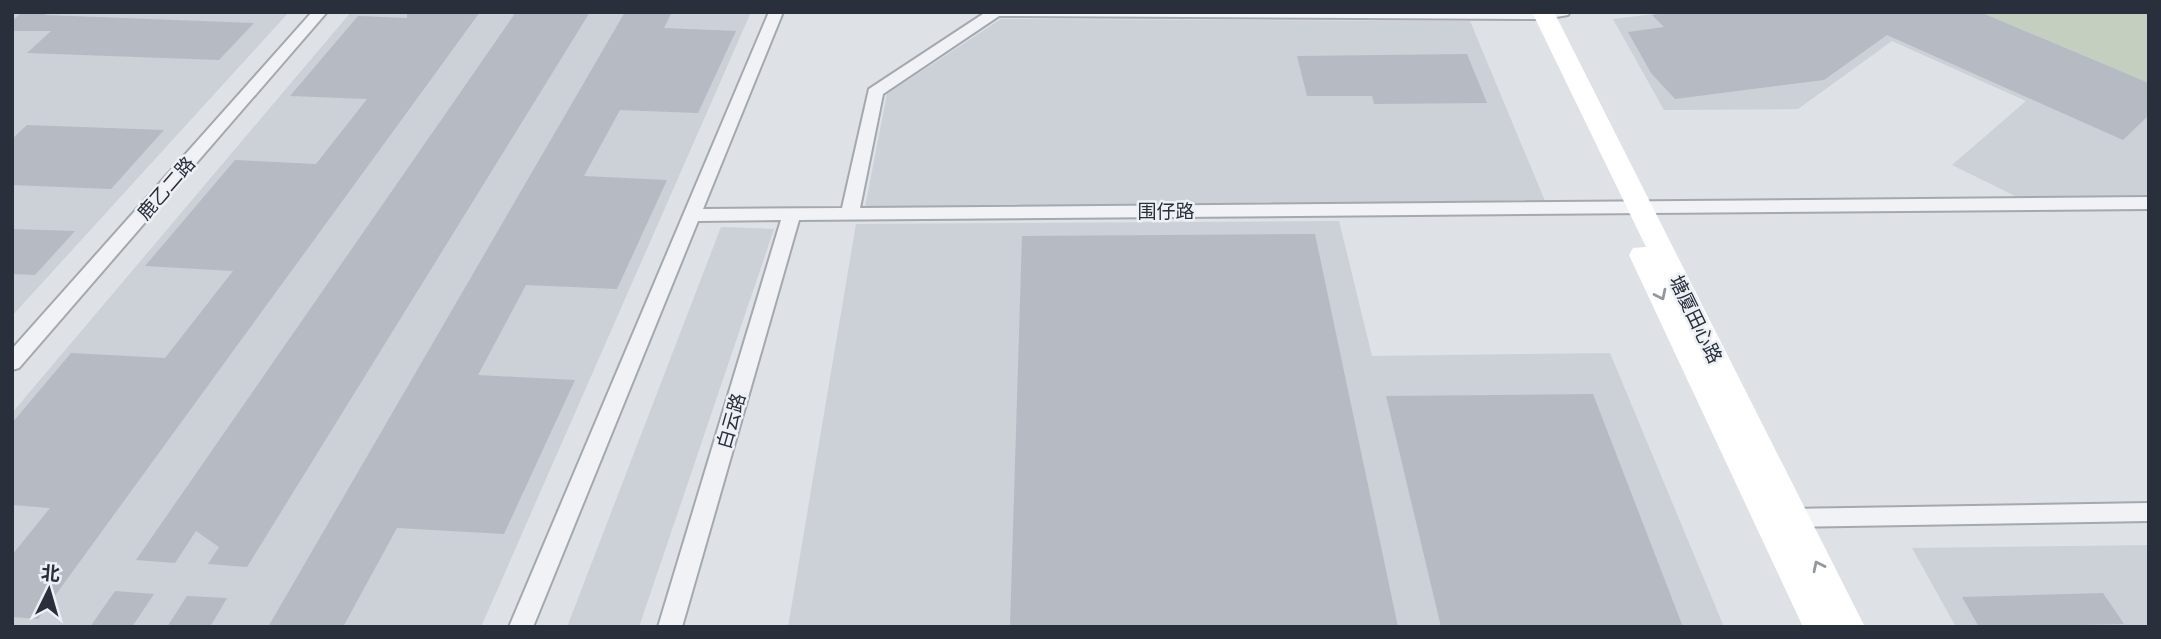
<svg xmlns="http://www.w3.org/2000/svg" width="2161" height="639" viewBox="0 0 2161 639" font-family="'DejaVu Sans','Noto Sans SC',sans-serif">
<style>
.built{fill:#ccd0d7}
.green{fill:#c4cfc0}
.building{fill:#b6bac2}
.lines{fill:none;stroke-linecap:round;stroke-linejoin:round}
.street-casing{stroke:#a4a8af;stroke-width:4}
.street{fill:#f0f2f5;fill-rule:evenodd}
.secondary{fill:#fff;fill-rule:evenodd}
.oneway{stroke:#94979d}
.labels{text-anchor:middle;stroke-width:5;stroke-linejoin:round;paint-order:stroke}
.street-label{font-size:19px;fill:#292f3b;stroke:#edf0f4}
</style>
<rect width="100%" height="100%" fill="#dee1e6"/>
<path class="built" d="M12,12H289L12,316Z
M351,12H751L481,627H12V413Z
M1672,12H1980L2149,83V210L2046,211L1952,165L2026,101L1892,41L1798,109L1664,110L1613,19Z
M1001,19L1470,21L1545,201L865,207L887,94Z
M1339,221L1372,356L1610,353L1724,627H788L856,224Z
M721,227L774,229L639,627H567Z
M2149,545V627H1956L1912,548Z"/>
<path class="green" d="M1980,12H2149V83Z"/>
<path class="building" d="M22,12H48L45,15L254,23L219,60L27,53L51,31H12V21Z
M407,12H480L38,619L12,617V555L50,508L12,505V423L71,353L165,358L233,271L145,266L235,160L316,164L367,99L290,96L358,16L407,18Z
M516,12H590L247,567L208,564L219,547L196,531L175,563L136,560Z
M625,12H672L664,28L736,31L698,113L620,110L584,176L667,180L617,289L526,285L478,375L575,380L504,534L397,528L343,627H268Z
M1672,12H1980L2149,83V115L2123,140L1887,35L1824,80L1675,99L1651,73L1628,32L1664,27L1652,15Z
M1467,54L1487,103L1374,104L1372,96H1307L1297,56Z
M27,125L164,130L111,189L12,185V139Z
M12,229L75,231L35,275L12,274Z
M1315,234L1398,627H1010L1022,236Z
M1593,394L1683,627H1441L1386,396Z
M115,591L154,594L132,627H90Z
M2103,593L2124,624L1979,627L1962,597Z
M187,596L227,598L210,627H167Z"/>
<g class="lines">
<defs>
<path id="street" d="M312,12H327L19,368L12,370V349Z
M769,12H783L703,209L842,208L869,89L986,12H1570L1568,15L1544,19L999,16L883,94L860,208L2149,197V209L799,220L682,627H658L781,220L698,221L533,627H509Z
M2149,503V521L1786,527L1778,525L1775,518L1778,511L1786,509Z"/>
</defs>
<use href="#street" class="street-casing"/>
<use href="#street" class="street"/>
<path class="secondary" d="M1532,12H1554L1865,627H1803L1629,255L1633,248L1646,247Z"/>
</g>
<defs><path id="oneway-chevron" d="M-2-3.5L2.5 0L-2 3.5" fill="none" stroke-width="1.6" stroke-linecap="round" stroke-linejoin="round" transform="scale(1.75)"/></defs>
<g class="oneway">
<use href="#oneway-chevron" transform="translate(1661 295) rotate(64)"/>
<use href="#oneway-chevron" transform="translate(1818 566) rotate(-116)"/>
</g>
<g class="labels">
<g class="street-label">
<text transform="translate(166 188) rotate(-49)" y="7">鹿乙二路</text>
<text x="1166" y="218">围仔路</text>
<text transform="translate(1696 319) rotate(64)" y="7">塘厦田心路</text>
<text transform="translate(731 421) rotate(-74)" y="7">白云路</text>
</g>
</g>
<rect width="2161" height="639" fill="none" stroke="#292f3b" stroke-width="28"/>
<g transform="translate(49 590) rotate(5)" stroke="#edf0f4" stroke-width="5" paint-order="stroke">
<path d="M0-5L12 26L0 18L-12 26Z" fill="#292f3b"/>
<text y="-10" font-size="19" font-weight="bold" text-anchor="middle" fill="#292f3b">北</text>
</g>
</svg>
